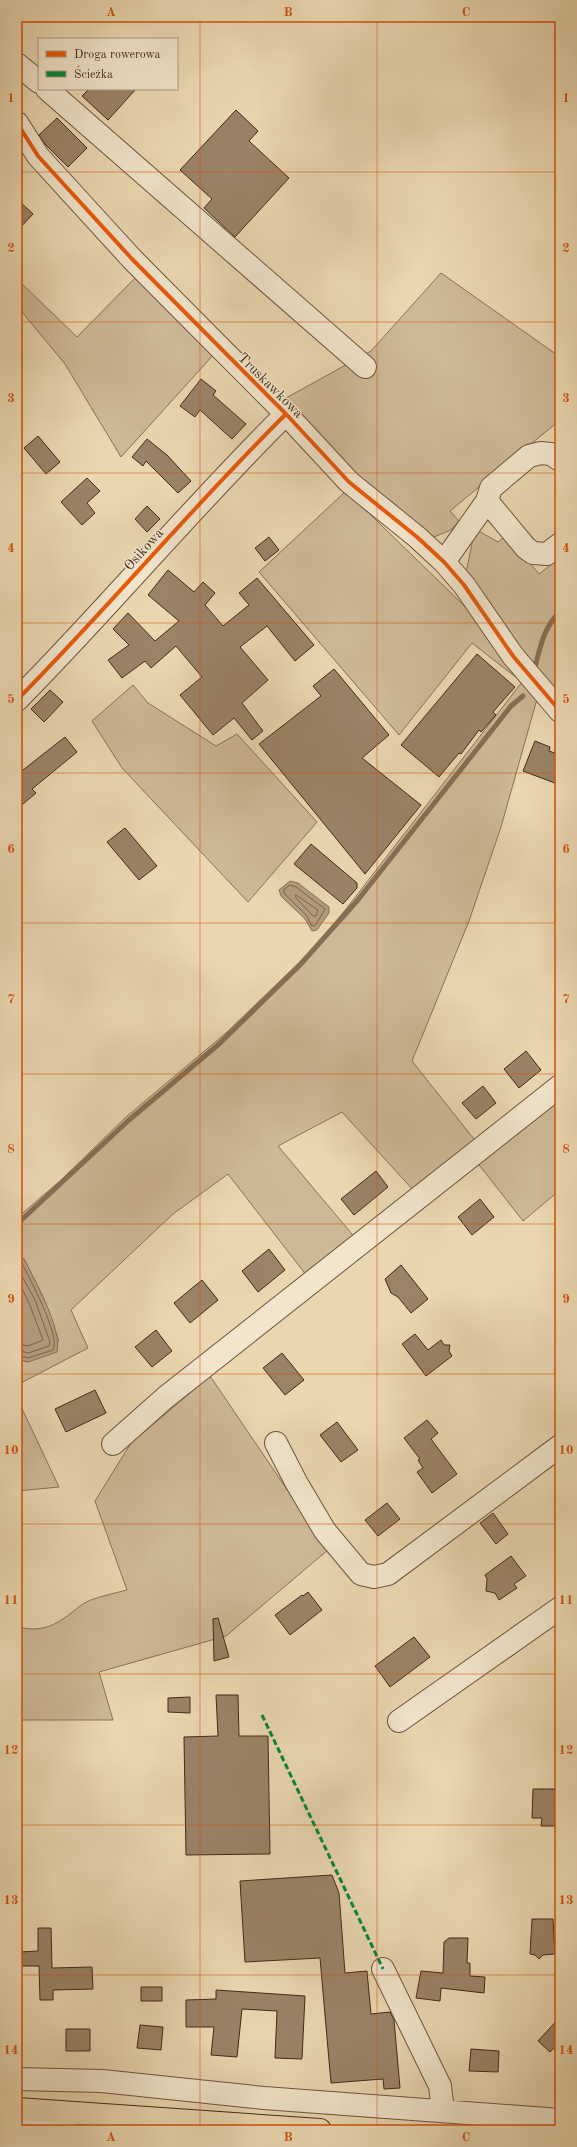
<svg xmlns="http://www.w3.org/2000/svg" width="577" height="2147" viewBox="0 0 577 2147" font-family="'Old Standard TT',serif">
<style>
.green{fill:#ceb996;stroke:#8a7058}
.water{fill:#b29c7d;stroke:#866e55}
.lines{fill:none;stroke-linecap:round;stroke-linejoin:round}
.shore{stroke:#7c624b;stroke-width:1}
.stream{stroke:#866e55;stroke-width:5}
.building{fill:#9b8368;stroke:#452819}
.minor-casing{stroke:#6e543f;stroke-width:24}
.major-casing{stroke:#452819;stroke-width:24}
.minor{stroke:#f1e5cc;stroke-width:22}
.major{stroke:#ead7b0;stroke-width:22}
.quiet{stroke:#00873e;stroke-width:3;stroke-dasharray:6 3;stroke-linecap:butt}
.cycleway-casing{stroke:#f1e5cc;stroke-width:6}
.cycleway{stroke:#e8590c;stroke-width:4}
.grid{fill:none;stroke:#d0520e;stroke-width:1;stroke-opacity:0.55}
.labels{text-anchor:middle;stroke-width:3;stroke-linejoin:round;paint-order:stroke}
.street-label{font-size:14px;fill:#452819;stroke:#f1e5cc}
.neatline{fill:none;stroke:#d0520e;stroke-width:1.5}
.grid-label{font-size:13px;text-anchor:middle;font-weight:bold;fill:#d0520e}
</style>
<rect width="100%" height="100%" fill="#ead7b0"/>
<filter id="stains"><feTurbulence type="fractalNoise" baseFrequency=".005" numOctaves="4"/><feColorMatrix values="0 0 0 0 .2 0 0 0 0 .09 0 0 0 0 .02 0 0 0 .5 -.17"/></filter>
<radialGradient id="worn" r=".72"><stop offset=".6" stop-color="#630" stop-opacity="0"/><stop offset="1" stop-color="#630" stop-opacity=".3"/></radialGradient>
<path class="green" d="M441,273L560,357V420L450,511L459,521L451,530L434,537L366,484L286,398L371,351Z
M136,277L216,352L121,457L65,364L17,306V279L77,337Z
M346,491L485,626L496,612L466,573L475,529L498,542L507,535L539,574L560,558V728L537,699L501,827L469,921L412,1061L485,1153L560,1095V1190L523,1221L476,1161L425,1203L342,1112L278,1146L367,1252L317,1289L228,1174L173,1214L71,1310L88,1348L17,1385V1359L28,1362L59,1341L43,1297L24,1259L17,1258V1218L61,1180L126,1117L226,1033L309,953L346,909L522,682L472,643L399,735L259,572Z
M133,685L148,703L216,746L237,734L317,822L248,902L122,768L92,721Z
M210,1376L328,1550L226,1636L99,1672L113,1720H17V1627C49,1634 60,1621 83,1604C91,1598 116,1593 127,1590L95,1501L131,1443Z
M17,1398L59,1487L17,1491Z"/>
<path class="water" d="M290,881L298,883L329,907V913L317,930L312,931L305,919L281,896L279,890Z
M17,1258L24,1259C35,1281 62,1328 57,1352L28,1362L17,1359Z"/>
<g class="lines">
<path class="shore" d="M290,885L296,887L325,909L315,926L311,925L307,916L284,893V890Z
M296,895L318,910L316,916H313L296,898Z
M17,1262L22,1263C29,1278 61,1336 53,1350L28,1358L17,1355
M17,1267L35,1300L50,1342L49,1346L28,1353L17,1350
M17,1278L29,1303L43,1340L28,1346L17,1344"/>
<path class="stream" d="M535,667C540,648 544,626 560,612
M17,1224L129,1120L219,1044L299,966L357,901L511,706L523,696"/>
</g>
<path class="building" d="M89,89H136L108,120L82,96Z
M236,110L258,131L249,141L289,178L235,237L204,208L212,199L180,170Z
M57,118L87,148L68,167L45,144L39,135Z
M17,199L33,214L17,231Z
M201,379L216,391L213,395L246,424L232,439L200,410L195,417L180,406Z
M38,436L60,462L46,474L24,448Z
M147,439L167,455L191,481L178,493L146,461L143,466L132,457Z
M87,478L100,491L87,503L95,513L82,525L61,502Z
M147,506L160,519L147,532L135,519Z
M269,537L279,550L265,561L255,548Z
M168,570L194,592L203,582L215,593L205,605L223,626L249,605L239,593L257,578L314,645L295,661L267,626L240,647L268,680L242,703L263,731L252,740L234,718L213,735L180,695L202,677L176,646L151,668L145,661L122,678L108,660L129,645L113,629L128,613L155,641L179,621L148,595Z
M477,654L515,687L493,712L496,715L481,732L479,730L461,754L459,753L439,777L401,745Z
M334,669L389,735L362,758L421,805L365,874L259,744L321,696L313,686Z
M50,690L63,702L44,722L31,709Z
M65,737L77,752L32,789L36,793L17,809V772L18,774Z
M535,741L550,747L549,751L560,755V785L523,771Z
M125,828L157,866L139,880L107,842Z
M311,844L357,883V888L343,904L294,864Z
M526,1051L541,1070L519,1088L504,1069Z
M483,1086L496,1103L476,1119L462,1103Z
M376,1171L388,1187L354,1215L341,1199Z
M480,1199L494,1217L472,1235L458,1217Z
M269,1249L285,1270L258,1292L242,1271Z
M401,1265L428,1299L411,1313L398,1297L391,1293L385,1279Z
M202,1280L218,1300L190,1323L174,1303Z
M156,1330L172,1351L152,1367L135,1347Z
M415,1334L428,1350L441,1340L444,1345H450L449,1351L452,1356L426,1376L402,1344Z
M282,1353L304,1380L285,1395L263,1368Z
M95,1390L106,1413L66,1432L55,1409Z
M427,1420L438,1433L431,1439L457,1474L432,1493L417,1472L423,1468L418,1460L420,1459L404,1438Z
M337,1422L358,1450L341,1462L320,1435Z
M387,1503L400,1519L378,1536L365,1520Z
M493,1513L508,1534L496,1544L480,1523Z
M511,1556L526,1576L514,1584L517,1588L499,1600L495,1593L486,1591L487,1579L485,1575Z
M308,1592L322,1610L290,1635L275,1615L302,1595L303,1596Z
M218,1618L229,1657L214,1661L213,1619Z
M414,1637L430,1657L390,1687L375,1666Z
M216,1695H238L239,1736H268L270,1854L186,1855L184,1737L218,1736Z
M190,1697V1713L168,1712V1698Z
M533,1789H560V1826H541L542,1818H532Z
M332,1875L339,1893L345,1973L367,1971L371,2014L390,2012L394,2020L400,2088L384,2089L383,2079L331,2083L320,1958L245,1962L240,1881Z
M532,1919H553L555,1954L543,1955L539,1959L535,1955L530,1954Z
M38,1928H51L52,1968L92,1967L93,1989L53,1990V2000H40L39,1966H20V1952L38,1951Z
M449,1938H468L467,1963H470V1976L485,1977L484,1993L441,1988L440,2001L416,1998L421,1971L443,1973L444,1942Z
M141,1987H162V2001H141Z
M216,1990L305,1996L302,2059L275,2058L277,2011L242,2009L237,2057L211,2055L214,2027H186V2000L216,1999Z
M560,2017V2042L550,2052L538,2041Z
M140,2025L163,2027L161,2050L137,2048Z
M66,2029H90V2051H66Z
M471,2049L499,2051L498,2072L469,2071Z"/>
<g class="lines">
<defs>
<path id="minor" d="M17,64L39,82
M47,89L365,367
M17,123L38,156L132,259L286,414L349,482L417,537L444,562L464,585L513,656L560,711
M487,501L526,548L533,553L547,554L560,544
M444,562L487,501L491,488L529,456L541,453L551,454L560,460
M17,700C109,607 193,506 286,414
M276,1443L296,1482L325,1531L361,1574L374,1577L388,1574L560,1446
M113,1444L166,1397L560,1086
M399,1721L560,1608
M383,1969L440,2086L443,2111
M17,2079L102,2081L264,2098L560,2120
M17,2126L67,2130"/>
<path id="major" d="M17,2109L320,2130"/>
</defs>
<use href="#minor" class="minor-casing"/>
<use href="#major" class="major-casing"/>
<use href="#minor" class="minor"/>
<use href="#major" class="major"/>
<path class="quiet" d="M262,1715L383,1969"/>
<defs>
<path id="cycleway" d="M17,123L38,156L132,259L286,414L349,482L417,537L444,562L464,585L513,656L560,711
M17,700C109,607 193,506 286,414"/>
</defs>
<use href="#cycleway" class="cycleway-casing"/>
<use href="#cycleway" class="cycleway"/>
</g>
<path class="grid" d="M200,17V2130M377,17V2130M17,172H560M17,322H560M17,473H560M17,623H560M17,773H560M17,923H560M17,1074H560M17,1224H560M17,1374H560M17,1524H560M17,1674H560M17,1825H560M17,1975H560"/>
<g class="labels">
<g class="street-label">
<text transform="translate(271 385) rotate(45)" y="5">Truskawkowa</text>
<text transform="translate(143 549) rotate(-48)" y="5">Osikowa</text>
</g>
</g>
<rect width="577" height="2147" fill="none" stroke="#ead7b0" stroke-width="44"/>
<rect x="38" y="38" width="140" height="52" fill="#f1e5cc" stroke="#ac9984"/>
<rect x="46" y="51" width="20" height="6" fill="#e8590c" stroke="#ac9984"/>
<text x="74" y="58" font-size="12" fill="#452819">Droga rowerowa</text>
<rect x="46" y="71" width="20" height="6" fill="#00873e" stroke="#ac9984"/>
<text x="74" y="78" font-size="12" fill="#452819">Ścieżka</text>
<rect x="22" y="22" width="533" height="2103" class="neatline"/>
<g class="grid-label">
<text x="111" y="16">A</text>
<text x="288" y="16">B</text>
<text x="466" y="16">C</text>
<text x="11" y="102">1</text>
<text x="566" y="102">1</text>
<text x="11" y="252">2</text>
<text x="566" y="252">2</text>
<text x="11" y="402">3</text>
<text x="566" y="402">3</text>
<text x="11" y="552">4</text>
<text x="566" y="552">4</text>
<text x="11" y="703">5</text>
<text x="566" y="703">5</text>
<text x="11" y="853">6</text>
<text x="566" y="853">6</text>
<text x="11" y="1003">7</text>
<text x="566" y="1003">7</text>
<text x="11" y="1153">8</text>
<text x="566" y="1153">8</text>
<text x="11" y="1303">9</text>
<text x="566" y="1303">9</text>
<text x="11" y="1454">10</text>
<text x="566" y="1454">10</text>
<text x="11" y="1604">11</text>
<text x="566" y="1604">11</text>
<text x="11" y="1754">12</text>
<text x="566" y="1754">12</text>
<text x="11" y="1904">13</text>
<text x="566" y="1904">13</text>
<text x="11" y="2054">14</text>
<text x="566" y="2054">14</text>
<text x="111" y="2141">A</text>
<text x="288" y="2141">B</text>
<text x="466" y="2141">C</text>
</g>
<rect width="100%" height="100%" filter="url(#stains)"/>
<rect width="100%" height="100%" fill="url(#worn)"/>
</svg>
